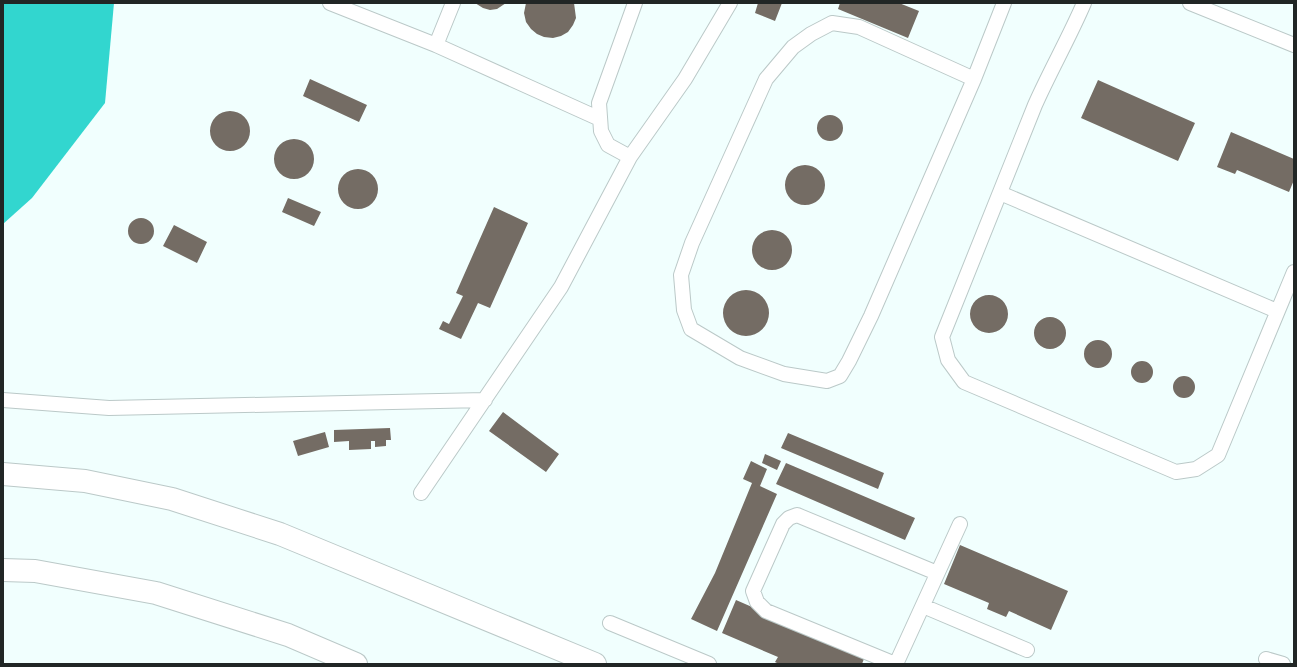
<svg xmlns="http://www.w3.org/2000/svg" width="1297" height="667" viewBox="0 0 1297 667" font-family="Literata,serif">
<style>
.water{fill:#32d6cf}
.building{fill:#746c64}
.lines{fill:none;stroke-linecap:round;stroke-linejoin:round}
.service-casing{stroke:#bbc9c8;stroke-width:16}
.secondary-casing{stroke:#bbc9c8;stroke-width:24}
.service{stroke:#fff;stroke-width:14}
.secondary{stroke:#fff;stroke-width:22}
</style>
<rect width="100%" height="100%" fill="#f1fffe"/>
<path class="water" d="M3,3H114L105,103L32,198L3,224Z"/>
<path class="building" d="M475,3H506L497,9L490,10L483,8Z
M526,3H574L576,18L573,25L568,32L561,36L553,38L544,37L537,34L531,29L526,22L524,13Z
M758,3H782L775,21L755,13Z
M840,3H899L919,11L908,38L838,9Z
M310,79L367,105L359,122L303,96Z
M1098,80L1195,123L1178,161L1081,118Z
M210 131a20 20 0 1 1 40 0a20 20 0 1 1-40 0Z
M817 128a13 13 0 1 1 26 0a13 13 0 1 1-26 0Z
M1231,132L1294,159V180L1289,192L1237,170L1235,174L1217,167Z
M274 159a20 20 0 1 1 40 0a20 20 0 1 1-40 0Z
M785 185a20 20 0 1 1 40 0a20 20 0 1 1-40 0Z
M338 189a20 20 0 1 1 40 0a20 20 0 1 1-40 0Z
M288,198L321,212L314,226L282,212Z
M494,207L528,223L490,308L478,303L461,339L439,329L443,321L449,324L463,296L456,293Z
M128 231a13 13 0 1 1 26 0a13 13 0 1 1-26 0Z
M174,225L207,242L197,263L163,246Z
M752 250a20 20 0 1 1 40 0a20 20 0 1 1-40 0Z
M723 313a23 23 0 1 1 46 0a23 23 0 1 1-46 0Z
M970 314a19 19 0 1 1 38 0a19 19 0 1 1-38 0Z
M1034 333a16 16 0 1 1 32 0a16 16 0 1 1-32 0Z
M1084 354a14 14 0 1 1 28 0a14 14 0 1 1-28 0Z
M1131 372a11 11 0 1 1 22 0a11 11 0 1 1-22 0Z
M1173 387a11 11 0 1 1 22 0a11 11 0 1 1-22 0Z
M503,412L559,454L546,472L489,431Z
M390,428L391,440H386V446L375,447V441H371V449L349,450V441L334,442V430Z
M325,432L329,447L298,456L293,441Z
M788,433L884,473L878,489L781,448Z
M765,454L781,461L777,470L762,463Z
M751,461L767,469L760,486L777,494L717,631L691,619L715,573L752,483L743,479Z
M786,463L915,518L905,540L776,484Z
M960,545L1068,591L1051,630L1009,611L1006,617L987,609L989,603L944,584Z
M736,600L865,656L862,664H779L775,662L778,657L722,633Z"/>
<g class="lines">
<defs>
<path id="service" d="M330,3L436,45L600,119
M1084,3C1069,38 1050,71 1035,105L942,337L948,360L964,382L1176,472L1196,469L1218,455L1294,272
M1190,3L1294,45
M436,45L453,3
M974,79L859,27L832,23L811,34L793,47L766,79L692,243L681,275L684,310L691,329L740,358L784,374L827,381L840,376L849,361L871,316L974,79L1004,3
M630,157L608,145L601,131L599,103L635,3
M1000,193L1277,311
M3,400L109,408L485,400
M421,493L561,287L630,157L685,79L730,3
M923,606L1027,650
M610,623L709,664
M1266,659L1283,664
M895,664L766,611L757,602L753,591L783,524L789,518L797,515L937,573
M896,664L960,524"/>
<path id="secondary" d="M3,474L85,481L172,499L280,534L595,664
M3,570L35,571L156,593L288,635L356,664"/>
</defs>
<use href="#service" class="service-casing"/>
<use href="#secondary" class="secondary-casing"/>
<use href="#service" class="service"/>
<use href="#secondary" class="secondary"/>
</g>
<rect width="1297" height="667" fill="none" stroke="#212625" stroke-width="8"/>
</svg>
